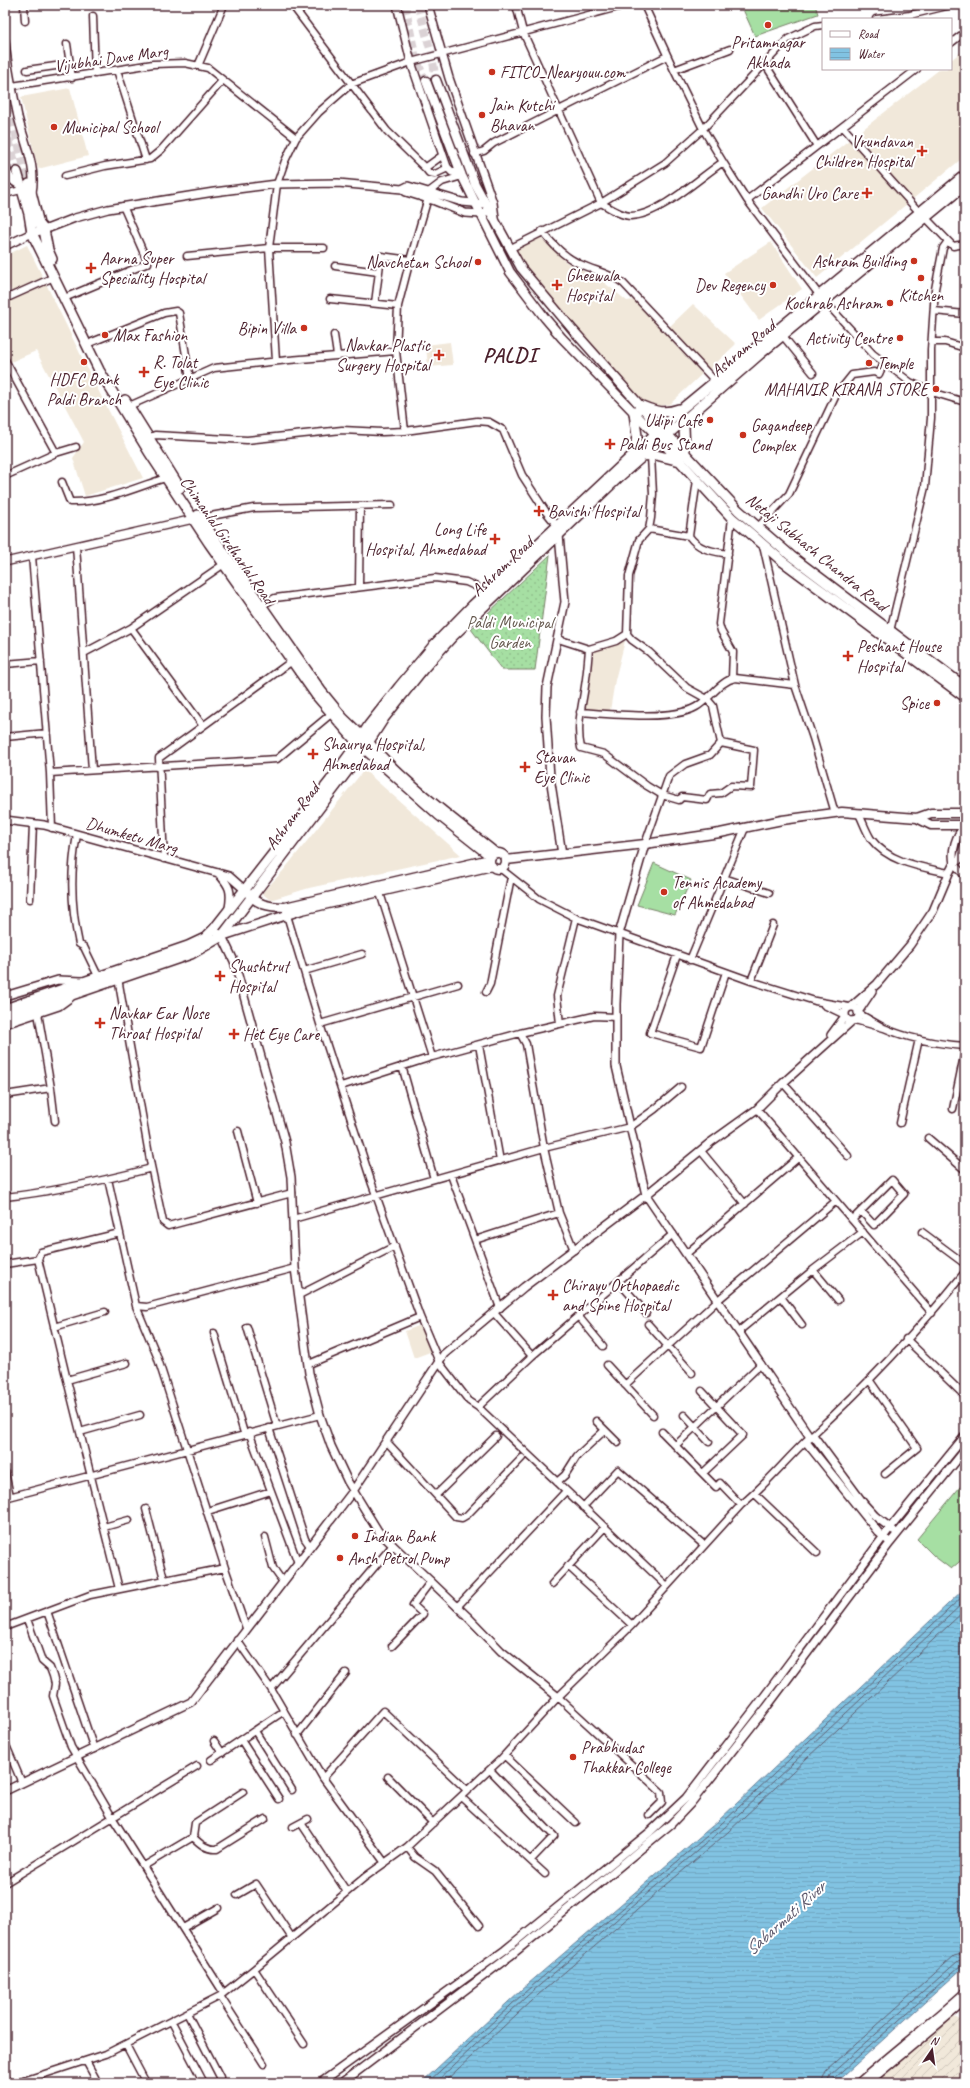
<svg xmlns="http://www.w3.org/2000/svg" width="970" height="2088" viewBox="0 0 970 2088" font-family="Caveat,sans-serif">
<style>
.built{fill:#f1e8da}
.industrial{fill:url(#industrial-furrows)}
.grass{fill:url(#grass-dots);stroke:#787f67}
.pitch{fill:#a6dfa3;stroke:#787f67}
.water{fill:url(#water-rules);stroke:#6b8199}
.lines{fill:none;stroke-linecap:round;stroke-linejoin:round}
.shore{stroke:#606174;stroke-width:1}
.secondary-tunnel{stroke:#dbd2d5;stroke-width:8;stroke-dasharray:8 4;stroke-linecap:butt}
.primary-tunnel{stroke:#dbd2d5;stroke-width:9;stroke-dasharray:9 4.5;stroke-linecap:butt}
.minor-casing{stroke:#4a1f2b;stroke-width:9}
.tertiary-casing{stroke:#4a1f2b;stroke-width:10}
.secondary-casing{stroke:#4a1f2b;stroke-width:11}
.primary-casing{stroke:#4a1f2b;stroke-width:12}
.minor{stroke:#fff;stroke-width:6}
.tertiary{stroke:#fff;stroke-width:7}
.secondary{stroke:#fff;stroke-width:8}
.primary{stroke:#fff;stroke-width:9}
.poi-dot{fill:#c8321e;stroke:#fff;stroke-width:1.5}
.labels{text-anchor:middle;stroke-width:4;stroke-linejoin:round;paint-order:stroke}
.poi-label{font-size:17px;fill:#4a1f2b;stroke:#fff;text-anchor:start}
.street-label{font-size:17px;fill:#4a1f2b;stroke:#fff}
.park-label{font-size:17px;fill:#66594f;stroke:#fff}
.water-label{font-size:18px;font-style:italic;fill:#5d586b;stroke:#fff}
.district-label{font-size:21px;font-weight:bold;letter-spacing:1px;fill:#4a1f2b;stroke:#fff}
</style>
<defs>
<pattern id="industrial-furrows" width="10" height="10" patternUnits="userSpaceOnUse"><rect width="10" height="10" fill="#f1e8da"/><path d="M-1 1l2-2M0 10L10 0M9 11l2-2" fill="none" stroke="#d0c7bb"/></pattern>
<pattern id="grass-dots" width="8" height="8" patternUnits="userSpaceOnUse"><rect width="8" height="8" fill="#a6dfa3"/><path d="M2 2h.1M6 6h.1" fill="none" stroke="#90bf8c" stroke-width="1.8" stroke-linecap="round"/></pattern>
<pattern id="water-rules" width="6" height="5" patternUnits="userSpaceOnUse"><rect width="6" height="5" fill="#81c3e2"/><path d="M0 2.5h6" fill="none" stroke="#71a7c2"/></pattern>
</defs>
<rect width="100%" height="100%" fill="#fff"/>
<filter id="ink" filterUnits="userSpaceOnUse"><feTurbulence type="fractalNoise" baseFrequency=".025" numOctaves="2"/><feDisplacementMap in="SourceGraphic" scale="8" xChannelSelector="R" yChannelSelector="G"/><feConvolveMatrix kernelMatrix="1 2 1 2 8 2 1 2 1" color-interpolation-filters="sRGB"/></filter>
<g filter="url(#ink)">
<path class="built" d="M965,49V156L817,278L762,208L940,69H951V60Z
M70,88L88,156L38,169L21,97Z
M540,237L566,262L601,280L627,301L634,300L702,374L670,404L659,406L642,400L567,326L511,250Z
M771,242L802,289L759,320L724,273Z
M27,245L92,378L143,478L85,496L73,458L84,442L36,351L6,364L5,299L13,295L5,278V256Z
M693,304L736,344L709,370L668,328Z
M450,342L453,365L428,367L426,345Z
M625,641L615,680L610,711L584,709L594,651Z
M364,770L461,855L309,888L270,900L262,893L283,871Z
M421,1325L430,1352L414,1358L405,1331Z"/>
<path class="industrial" d="M954,2017L965,2022V2083H866Z"/>
<path class="grass" d="M550,555L535,670H502L471,629Z"/>
<path class="pitch" d="M741,5H815L818,14L755,36Z
M654,863L691,880L675,915L637,905Z
M965,1481V1557L951,1569L934,1556L917,1539Z"/>
<path class="water" d="M965,1588V1966L835,2083H421L521,1990L718,1821Z"/>
<g class="lines">
<path class="shore" d="M427,2083L524,1993L721,1824L965,1594
M435,2083L527,1996L724,1828L965,1601
M443,2083L531,2001L728,1832L965,1610
M821,2083L826,2071L954,1956L965,1953
M827,2083L830,2075L958,1961L965,1959
M832,2083L834,2078L961,1965L965,1964"/>
<path class="secondary-tunnel" d="M405,5L416,59L426,81
M418,5L432,56L436,80"/>
<path class="primary-tunnel" d="M5,92L29,184
M5,126L17,172"/>
<defs>
<path id="minor" d="M24,5L25,21
M292,5L387,131L425,168
M516,5L523,32L601,203C610,208 621,216 631,216C660,215 699,178 723,162
M644,5L674,70L703,129L723,162L747,200L820,296L873,354L910,382L932,392L965,402
M93,16L95,74
M876,19L910,15L951,5
M951,43L965,32
M67,44L72,78
M765,64L817,146
M198,66L224,5
M27,70L70,64
M117,70L146,160
M674,70L730,49
M12,86L153,64L185,63L208,68L296,138L285,161L277,184L269,248L187,256
M843,127L920,213
M296,138L319,112L351,84L411,62L626,5
M474,154L484,151L494,143L557,111L667,56
M443,155L425,168L429,173L435,174L448,168
M65,176L105,166L150,159L161,150L222,81
M5,194L21,190
M747,200L917,69
M926,218L953,246L965,244
M542,231C552,244 564,257 580,264C595,271 609,273 623,283L715,381
M511,248L601,203L665,163L703,129L788,39L815,26L823,25
M410,260L430,191L442,182L462,176
M335,266L378,272
M69,296L148,263L123,206
M5,299L54,277
M330,299L398,306
M375,303L381,256L410,260L398,306L396,351L405,431
M934,311L965,314
M334,335L337,355
M783,336L813,373
M92,342L164,313L176,311L179,313L190,379
M932,342H945L965,348
M5,360L56,453
M276,361L269,248H324
M129,406L214,368L289,360L396,351
M148,438L155,435L247,440L342,430L382,432L405,431L477,421L489,422L503,430L522,475L546,512L558,527
M5,476L56,453L76,447
M62,482L70,502C102,503 135,488 165,478
M200,518L254,508L392,505
M758,527L789,494L836,395L852,375L874,372L879,374L884,363
M649,529L689,536L697,480
M689,536C699,550 712,551 728,554
M763,545L795,685
M76,546L92,770
M32,556L50,773L277,759L331,714
M359,587L360,506
M262,605L275,598L435,578L466,582L488,592
M890,631L925,487L931,418V350L935,289L943,248L948,241
M627,634L632,640L649,652L687,688L707,699L713,706L721,743L710,755L685,764L669,776L645,844
M558,639L589,649L616,641L627,634L629,576L639,540L649,529L651,518L653,494L651,456
M589,649C588,661 587,674 585,686C582,707 576,726 581,748L604,754L647,786L662,795L679,800L682,797L707,800L710,794L721,793L731,786L751,787L754,750L721,743
M84,653L131,628
M5,664L41,661
M732,678L733,652L721,631L719,624L732,518
M957,686L965,676
M580,712C608,714 672,721 696,707C710,699 720,681 735,678L795,685L813,738L835,813
M203,726L131,628L224,564
M5,737L47,733
M50,773L52,828
M859,814C863,822 866,831 871,839C889,863 922,867 949,873
M77,835C70,871 71,908 79,944L84,947L98,976
M164,859L159,758L292,661
M954,864L965,876
M501,869L539,899L576,918L751,981L815,1001L849,1007
M724,878L769,893
M380,893L432,1057L520,1033L594,1016L616,1017
M30,899L33,824
M286,912L320,1024L372,1184L420,1317L439,1362L469,1401L478,1407L667,1586
M677,955L650,1033L701,1047L726,972
M690,960L745,828
M304,971L362,954
M751,981L773,925
M486,992L490,984L511,877
M824,1005L845,1015
M855,1020L884,1028L858,1013
M320,1024L458,984
M560,1024L557,996L576,918
M884,1028C909,1039 938,1044 965,1046
M520,1033L526,1044L544,1148L630,1127L655,1109L681,1087
M479,1045L500,1161
M402,1066L434,1179
M783,1083L848,1156
M341,1086L432,1057
M51,1088L55,1121
M5,1095L51,1088L38,1013
M757,1109L932,1313
M953,1109L965,1051
M900,1123L919,1039
M238,1131L257,1203
M928,1138L965,1170
M701,1151L745,1204
M151,1166L163,1222L168,1226L292,1193
M451,1175L475,1240L559,1213
M108,1179L136,1306L147,1307L295,1268
M5,1197C53,1192 101,1181 148,1169L151,1166L118,978
M293,1219L544,1148L559,1213L574,1250
M852,1220L892,1180L904,1194L874,1225L861,1211
M922,1232L965,1264
M475,1240L500,1308
M686,1254L799,1157
M38,1259L41,1252L120,1233
M5,1264L38,1259L67,1380L127,1363
M813,1270L838,1300
M619,1282L646,1313
M299,1295L395,1246
M781,1297L802,1325
M136,1306L157,1356L225,1568
M579,1317L603,1346
M648,1324L692,1373
M54,1327L105,1312
M247,1327L277,1426
M739,1331L813,1270L863,1232
M214,1333L244,1433
M906,1339L965,1396
M532,1356L673,1234
M309,1364L420,1317
M607,1365L653,1415
M67,1380L119,1589
M870,1381L917,1448L885,1474
M625,1385L718,1300L836,1201
M702,1391L743,1435L703,1473
M478,1407L532,1356L494,1313
M684,1415L709,1442
M596,1421L618,1443
M269,1428L305,1539L310,1546
M80,1432L140,1415
M249,1432L298,1563
M662,1432L716,1487L720,1483L741,1505
M386,1441L456,1517L462,1518L467,1515L522,1458
M676,1445L761,1364
M5,1472L10,1496
M557,1482L565,1475L577,1456L605,1430
M755,1494L817,1553
M436,1495L496,1436
M5,1498L320,1415
M583,1507L618,1470L704,1545
M146,1509L164,1579
M208,1511L271,1491
M104,1527L129,1520
M265,1537L273,1568L283,1582
M568,1566L632,1625
M552,1584L604,1528
M457,1607L566,1491
M47,1611L94,1749
M27,1619L42,1661L50,1668L53,1676L55,1684L53,1696L71,1747L112,1817L223,1992
M5,1627L90,1595L225,1568L246,1628
M237,1640L271,1689L323,1778L385,1863
M392,1646L423,1614L413,1605L431,1581
M271,1689L393,1545
M558,1697L661,1792L662,1802L649,1815
M255,1731L292,1790
M297,1735L346,1673
M241,1740L279,1799
M214,1741L222,1753
M5,1743L22,1783
M505,1756L576,1823
M211,1760L284,1711
M490,1770L554,1836L531,1860
M388,1777L433,1823
M323,1778L383,1711L468,1791
M461,1797L545,1874
M301,1823L347,1892
M293,1827L308,1819
M193,1837C200,1844 207,1850 217,1849L265,1819
M407,1847L415,1857L435,1871L479,1926
M144,1866L193,1837L195,1823L243,1792
M5,1883L197,1766
M237,1895L256,1884L292,1938
M183,1928L218,1908
M254,1969L304,2044
M220,1996L264,2064
M187,2013L220,2077V2083
M172,2022L204,2083
M126,2045L146,2083
M86,2061L98,2083
M5,2076L8,2083
M17,2083L106,2054L220,1996L254,1969L365,1877L407,1847L501,1759L558,1697L632,1625L741,1505C766,1485 786,1459 810,1437C866,1386 918,1331 965,1272"/>
<path id="tertiary" d="M397,5L411,62L447,167L452,172L461,174
M428,5L449,78L493,203L495,218
M5,41C7,66 13,92 18,117C24,141 37,168 32,192
M5,165C7,173 11,182 20,185
M402,189L408,186L462,202L485,204
M5,246L32,233L44,230L75,218L108,209L214,192L277,184L338,183L402,189L406,192L435,201L465,213L481,214L489,211
M559,535L565,602L547,687L546,716L550,777L562,854
M5,562L198,518
M5,820L44,825L229,876L246,891
M645,844L619,934L616,1004V1066L646,1195L810,1437
M954,863C951,851 956,834 965,827
M218,873C230,886 232,891 229,908
M222,936L234,961L285,1142L291,1177L295,1268L309,1373L320,1415L331,1446L348,1482L378,1531L467,1616L501,1651L558,1697
M5,996L58,980L82,981
M851,1007L877,984L910,945L933,911L949,873L954,863L960,859L965,843
M845 1014a7 7 0 1 1 14 0a7 7 0 1 1-14 0Z
M858,1012L872,991
M5,1024L59,1006L70,998
M831,1035L845,1016
M813,1435L864,1504L875,1516L893,1530
M806,1442L878,1532L887,1540
M5,1791L191,1702L353,1491L444,1354L524,1287L646,1195L711,1142L757,1109L783,1083L852,1021
M320,2083L505,1950L650,1832L686,1798L760,1702L890,1528L965,1436
M342,2083L510,1956L596,1886L671,1824L691,1803L766,1708L890,1543L965,1450"/>
<path id="secondary" d="M436,80L475,184L521,268L573,330L661,429
M426,81L462,176L510,272L545,318L562,338L655,434
M369,742C404,783 453,818 496,853
M364,749L438,815L491,857
M917,818L931,825H965
M490 861a8 8 0 1 1 16 0a8 8 0 1 1-16 0Z
M506,860L645,844L720,833L782,820L842,812L917,818L931,813H965
M246,891C257,905 268,907 285,907L490,859
M219,934L222,936L302,910L492,866
M859,2083C894,2052 931,2024 965,1993
M867,2083L965,2001"/>
<path id="primary" d="M17,172L29,214L32,233L99,370L149,452L209,543L316,695L361,747
M29,184L39,224L44,230L48,250L52,259
M125,400L180,488
M664,431L738,510L791,556L965,687
M657,436L732,518L750,533L782,561L965,697
M685,453L684,426L688,417
M634,454L637,436L634,413L642,406C656,412 665,414 679,409
M642,456L656,455L680,461
M198,515L321,691L343,718L366,740
M5,1009L188,946L205,938L214,929L330,781L357,744L369,725L399,687L434,645L473,605L684,407L965,175
M5,1018L191,954L222,936L364,749L384,718L424,668L452,637L619,477L760,354L965,185"/>
</defs>
<use href="#minor" class="minor-casing"/>
<use href="#tertiary" class="tertiary-casing"/>
<use href="#secondary" class="secondary-casing"/>
<use href="#primary" class="primary-casing"/>
<use href="#minor" class="minor"/>
<use href="#tertiary" class="tertiary"/>
<use href="#secondary" class="secondary"/>
<use href="#primary" class="primary"/>
</g>
</g>
<g class="poi-dot">
<circle cx="768" cy="25" r="4"/>
<circle cx="492" cy="72" r="4"/>
<circle cx="482" cy="115" r="4"/>
<circle cx="54" cy="127" r="4"/>
<path d="M920 145h4v4h4v4h-4v4h-4v-4h-4v-4h4z"/>
<path d="M865 187h4v4h4v4h-4v4h-4v-4h-4v-4h4z"/>
<circle cx="914" cy="261" r="4"/>
<circle cx="478" cy="262" r="4"/>
<path d="M89 262h4v4h4v4h-4v4h-4v-4h-4v-4h4z"/>
<circle cx="921" cy="278" r="4"/>
<path d="M555 279h4v4h4v4h-4v4h-4v-4h-4v-4h4z"/>
<circle cx="773" cy="285" r="4"/>
<circle cx="890" cy="303" r="4"/>
<circle cx="304" cy="328" r="4"/>
<circle cx="105" cy="335" r="4"/>
<circle cx="900" cy="338" r="4"/>
<path d="M437 349h4v4h4v4h-4v4h-4v-4h-4v-4h4z"/>
<circle cx="84" cy="362" r="4"/>
<circle cx="869" cy="363" r="4"/>
<path d="M142 366h4v4h4v4h-4v4h-4v-4h-4v-4h4z"/>
<circle cx="936" cy="389" r="4"/>
<circle cx="710" cy="420" r="4"/>
<circle cx="743" cy="435" r="4"/>
<path d="M608 438h4v4h4v4h-4v4h-4v-4h-4v-4h4z"/>
<path d="M537 505h4v4h4v4h-4v4h-4v-4h-4v-4h4z"/>
<path d="M493 533h4v4h4v4h-4v4h-4v-4h-4v-4h4z"/>
<path d="M846 650h4v4h4v4h-4v4h-4v-4h-4v-4h4z"/>
<circle cx="937" cy="703" r="4"/>
<path d="M311 748h4v4h4v4h-4v4h-4v-4h-4v-4h4z"/>
<path d="M523 761h4v4h4v4h-4v4h-4v-4h-4v-4h4z"/>
<circle cx="664" cy="892" r="4"/>
<path d="M218 970h4v4h4v4h-4v4h-4v-4h-4v-4h4z"/>
<path d="M98 1017h4v4h4v4h-4v4h-4v-4h-4v-4h4z"/>
<path d="M232 1028h4v4h4v4h-4v4h-4v-4h-4v-4h4z"/>
<path d="M551 1289h4v4h4v4h-4v4h-4v-4h-4v-4h4z"/>
<circle cx="355" cy="1536" r="4"/>
<circle cx="340" cy="1558" r="4"/>
<circle cx="573" cy="1757" r="4"/>
</g>
<g class="labels">
<g class="poi-label">
<text x="768" y="48" text-anchor="middle">Pritamnagar<tspan x="768" dy="20">Akhada</tspan></text>
<text x="500" y="78">FITCO_Nearyouu.com</text>
<text x="490" y="111">Jain Kutchi<tspan x="490" dy="20">Bhavan</tspan></text>
<text x="62" y="133">Municipal School</text>
<text x="913" y="147" text-anchor="end">Vrundavan<tspan x="913" dy="20">Children Hospital</tspan></text>
<text x="858" y="199" text-anchor="end">Gandhi Uro Care</text>
<text x="100" y="264">Aarna Super<tspan x="100" dy="20">Speciality Hospital</tspan></text>
<text x="906" y="267" text-anchor="end">Ashram Building</text>
<text x="470" y="268" text-anchor="end">Navchetan School</text>
<text x="566" y="281">Gheewala<tspan x="566" dy="20">Hospital</tspan></text>
<text x="765" y="291" text-anchor="end">Dev Regency</text>
<text x="921" y="301" text-anchor="middle">Kitchen</text>
<text x="882" y="309" text-anchor="end">Kochrab Ashram</text>
<text x="296" y="334" text-anchor="end">Bipin Villa</text>
<text x="113" y="341">Max Fashion</text>
<text x="892" y="344" text-anchor="end">Activity Centre</text>
<text x="430" y="351" text-anchor="end">Navkar Plastic<tspan x="430" dy="20">Surgery Hospital</tspan></text>
<text x="153" y="368">R. Tolat<tspan x="153" dy="20">Eye Clinic</tspan></text>
<text x="877" y="369">Temple</text>
<text x="84" y="385" text-anchor="middle">HDFC Bank<tspan x="84" dy="20">Paldi Branch</tspan></text>
<text x="928" y="395" text-anchor="end">MAHAVIR KIRANA STORE</text>
<text x="702" y="426" text-anchor="end">Udipi Cafe</text>
<text x="751" y="431">Gagandeep<tspan x="751" dy="20">Complex</tspan></text>
<text x="619" y="450">Paldi Bus Stand</text>
<text x="548" y="517">Bavishi Hospital</text>
<text x="486" y="535" text-anchor="end">Long Life<tspan x="486" dy="20">Hospital, Ahmedabad</tspan></text>
<text x="857" y="652">Peshant House<tspan x="857" dy="20">Hospital</tspan></text>
<text x="929" y="709" text-anchor="end">Spice</text>
<text x="322" y="750">Shaurya Hospital,<tspan x="322" dy="20">Ahmedabad</tspan></text>
<text x="534" y="763">Stavan<tspan x="534" dy="20">Eye Clinic</tspan></text>
<text x="672" y="888">Tennis Academy<tspan x="672" dy="20">of Ahmedabad</tspan></text>
<text x="229" y="972">Shushtrut<tspan x="229" dy="20">Hospital</tspan></text>
<text x="109" y="1019">Navkar Ear Nose<tspan x="109" dy="20">Throat Hospital</tspan></text>
<text x="243" y="1040">Het Eye Care</text>
<text x="562" y="1291">Chirayu Orthopaedic<tspan x="562" dy="20">and Spine Hospital</tspan></text>
<text x="363" y="1542">Indian Bank</text>
<text x="348" y="1564">Ansh Petrol Pump</text>
<text x="581" y="1753">Prabhudas<tspan x="581" dy="20">Thakkar College</tspan></text>
</g>
<g class="street-label">
<text transform="translate(111 58) rotate(-8)" y="6">Vijubhai Dave Marg</text>
<text transform="translate(743 348) rotate(-40)" y="6">Ashram Road</text>
<text transform="translate(228 540) rotate(55)" y="6">Chimanlal Girdharlal Road</text>
<text transform="translate(817 552) rotate(39)" y="6">Netaji Subhash Chandra Road</text>
<text transform="translate(502 566) rotate(-43)" y="6">Ashram Road</text>
<text transform="translate(292 816) rotate(-53)" y="6">Ashram Road</text>
<text transform="translate(132 835) rotate(16)" y="6">Dhumketu Marg</text>
</g>
<g class="park-label">
<text x="510" y="628">Paldi Municipal<tspan x="510" dy="20">Garden</tspan></text>
</g>
<g class="water-label">
<text transform="translate(785 1918) rotate(-42)" y="6">Sabarmati River</text>
</g>
<g class="district-label">
<text x="510" y="362">PALDI</text>
</g>
</g>
<rect width="970" height="2088" fill="none" stroke="#fff" stroke-width="20"/>
<rect x="10" y="10" width="950" height="2068" fill="none" stroke="#4a1f2b" stroke-width="1.5" filter="url(#ink)"/>
<rect x="822" y="18" width="130" height="52" fill="#ffffff" stroke="#b7a5aa"/>
<rect x="830" y="31" width="20" height="6" fill="#ffffff" stroke="#b7a5aa"/>
<text x="858" y="38" font-size="12" fill="#4a1f2b">Road</text>
<rect x="830" y="48" width="20" height="12" fill="url(#water-rules)" stroke="#b7a5aa"/>
<text x="858" y="58" font-size="12" fill="#4a1f2b">Water</text>
<g transform="translate(932 2050) rotate(13)" stroke="#ffffff" stroke-width="3" paint-order="stroke">
<path d="M0-3L7 15L0 10L-7 15Z" fill="#4a1f2b"/>
<text y="-6" font-size="11" font-weight="bold" text-anchor="middle" fill="#4a1f2b">N</text>
</g>
</svg>
